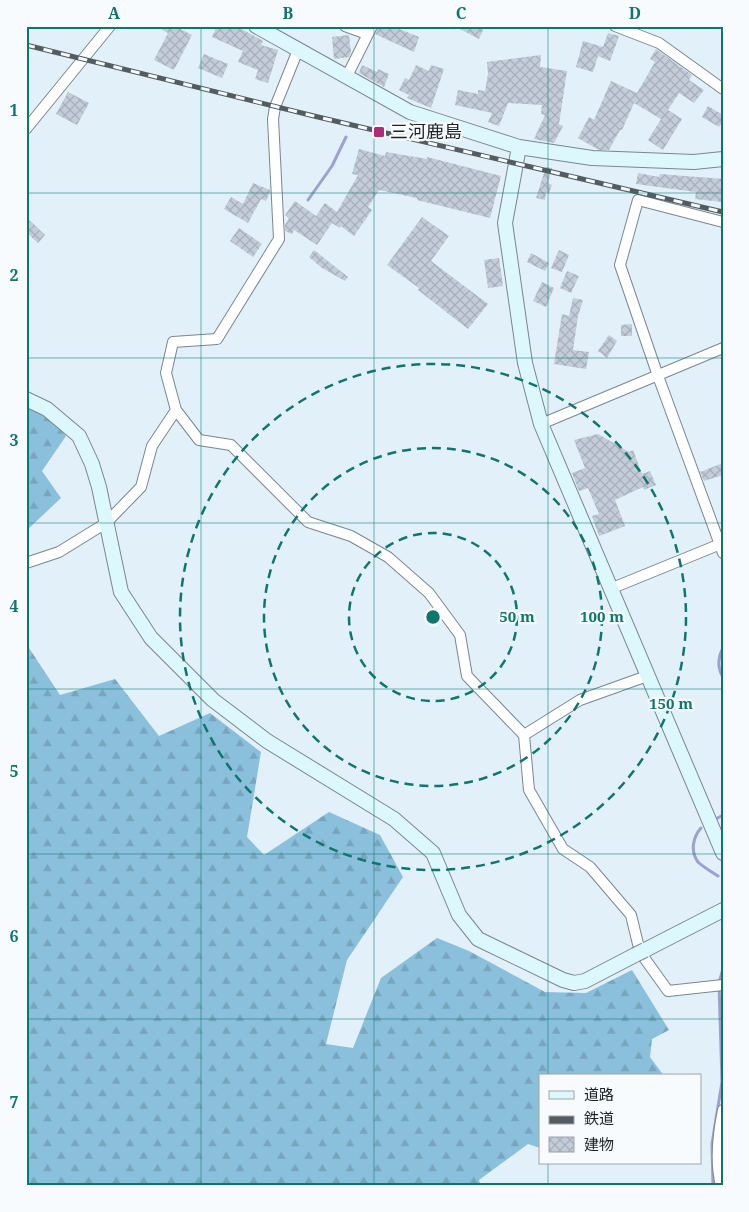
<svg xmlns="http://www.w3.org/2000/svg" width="749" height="1212" viewBox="0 0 749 1212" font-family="'Noto Serif','Noto Sans JP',serif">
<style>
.forest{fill:url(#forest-firs)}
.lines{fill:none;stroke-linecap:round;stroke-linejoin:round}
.stream{stroke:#9ca1d0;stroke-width:3}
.building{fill:url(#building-cross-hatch)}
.street-casing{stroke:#79878f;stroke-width:12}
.secondary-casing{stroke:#79878f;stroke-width:16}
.street{stroke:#fff;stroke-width:10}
.secondary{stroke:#ddf8fc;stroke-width:14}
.rail-casing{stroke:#535c60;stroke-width:5}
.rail{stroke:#f8fbfd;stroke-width:3;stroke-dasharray:9;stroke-linecap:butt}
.secondary-bridge-casing{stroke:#79878f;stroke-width:16;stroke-linecap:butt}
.secondary-bridge{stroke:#ddf8fc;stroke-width:14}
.grid{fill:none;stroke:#0f766e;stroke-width:1;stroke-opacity:0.55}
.ring{fill:none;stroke:#0f766e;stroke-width:2.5;stroke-dasharray:9 6}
.poi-dot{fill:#b02d76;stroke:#f8fbfd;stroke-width:2}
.labels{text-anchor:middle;stroke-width:4.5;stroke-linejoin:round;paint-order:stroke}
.poi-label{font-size:18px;fill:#1c2225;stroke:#f8fbfd;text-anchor:start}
.centre{fill:#0f766e;stroke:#f8fbfd;stroke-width:2.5}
.ring-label{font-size:15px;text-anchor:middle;font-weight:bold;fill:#0f766e;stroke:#f8fbfd;stroke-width:4.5;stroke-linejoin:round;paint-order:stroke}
.neatline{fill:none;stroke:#0f766e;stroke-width:2}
.grid-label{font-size:16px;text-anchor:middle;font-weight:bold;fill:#0f766e}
</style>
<defs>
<pattern id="forest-firs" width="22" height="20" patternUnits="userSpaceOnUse" patternTransform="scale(1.25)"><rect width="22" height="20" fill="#8bc0dd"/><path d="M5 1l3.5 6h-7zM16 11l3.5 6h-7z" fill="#77a5be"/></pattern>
<pattern id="building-cross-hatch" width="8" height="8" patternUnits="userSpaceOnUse" patternTransform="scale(1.25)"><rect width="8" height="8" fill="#c3ccd9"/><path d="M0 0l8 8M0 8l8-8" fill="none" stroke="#a7afba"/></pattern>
</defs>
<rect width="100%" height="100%" fill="#e1f0f9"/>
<path class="forest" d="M26,406L45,414L66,436L42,471L61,498L26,531Z
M26,648H29L60,695L115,679L159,736L210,713L261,752L247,837L264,855L329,812L380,835L403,877L347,960L326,1044L353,1048L381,978L437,938L469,951L545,992L586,993L632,970L669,1030L652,1039L650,1057L664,1076H540V1148L528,1144L479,1180L481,1186H26Z"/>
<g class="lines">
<path class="stream" d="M308,200L332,166L346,137
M723,648C718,657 717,668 723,677
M714,820L723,815
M701,828C693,837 690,851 698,862C703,867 712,872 718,876
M713,1186L712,1144L722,1082L719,983L723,969"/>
</g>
<path class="building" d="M155,26H175L192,35L174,70L154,60L168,33Z
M217,26H236L263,41L261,45L278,50L268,83L255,79L258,70L238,62L243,51L212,37Z
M379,26H392L419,37L414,52L375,34Z
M454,26H485L479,39Z
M608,33L619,36L610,61L598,56L593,72L576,67L583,41L603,47Z
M349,35L351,52L349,57L334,59L332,37Z
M656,49L692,75L689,80L704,90L694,103L679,93L668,110L682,119L663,150L648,140L661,119L634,103L622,130H620L609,150H599L578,138L589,117L594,120L611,81L637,93L655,62L650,59Z
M204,54L228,64L222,78L198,68Z
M541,55L540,67L567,71L559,124L563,126L554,143L534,139L545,115L541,114L542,105L508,103L499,126L488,122L492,113L455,105L458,90L478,94V90L485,91L488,74L487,62Z
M362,65L377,72L378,69L389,74L384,87L359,73Z
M416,65L429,71L431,65L444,69L431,108L407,98L409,95L399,90L405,78L409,80Z
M68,92L89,103L77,125L56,114Z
M708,106L723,115V121L719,127L702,117Z
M359,149L385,156L386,152L427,159V157L501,176L490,218L417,200V198L379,190L368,207L372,210L354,236L341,226L340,228L332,223L317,245L294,230L292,234L285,231V225L289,218L285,215L295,201L316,216L325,203L337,212L358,175L352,174Z
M546,167L552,168L548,183L552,185L549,193L546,192L545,200L536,198Z
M638,173L659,177L660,174L723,179V202L695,199L696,192L636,184Z
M253,183L270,190V192L266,201L261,199L248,223L224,209L231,197L243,204Z
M26,217L45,235L38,243L26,232Z
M422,217L449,236L431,261L488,304L468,329L418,290L419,288L387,265Z
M239,228L262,244L253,257L230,241Z
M314,250L348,277L345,281L322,268L309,257Z
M559,250L569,255L562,272L551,268Z
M531,253L549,263L545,271L527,262Z
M499,258L503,286L488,288L484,260Z
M567,271L579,276L571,293L560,288Z
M542,282L554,288L546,307L533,301Z
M573,298L583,300L578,316L573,350L589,352L586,369L554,364L562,314L569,316Z
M632,324V336H621V325Z
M609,335L617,341L607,358L598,351Z
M598,434L629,452L633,450L642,474L650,471L656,485L644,490L643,487L615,500L625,526L599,536L592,516L599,514L588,488L579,491L572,473L585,468L574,440Z
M723,463V475L704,481L700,472Z"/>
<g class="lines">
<defs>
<path id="street" d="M345,26L367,34
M615,26L659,43L723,89
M346,78L372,26
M26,129L110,26
M723,222L638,200L620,265L658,376L723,553
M176,410L199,440L231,445L308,522L351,536L388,557L429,593L460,635L467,676L524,735L529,790L563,849L590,867L631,915L638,944L645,959L668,991L723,985
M541,424L723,348
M26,563L59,552L106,523L141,487L152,446L176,410L166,373L173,342L217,339L279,239L273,119L275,107L298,50
M610,589L723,543
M524,735L580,700L647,676
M721,1186C715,1162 718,1134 723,1110"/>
<path id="secondary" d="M256,26L410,112L519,147L592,158L694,162L723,159
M519,147L505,223L525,363L541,424L723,853
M26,399L47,409L79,436L92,464L99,487L121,592L151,638L213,700L267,741L394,819L433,853L459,915L478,939L563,980L574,983L585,981L635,955
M645,950L723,910"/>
</defs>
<use href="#street" class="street-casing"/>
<use href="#secondary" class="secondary-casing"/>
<use href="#street" class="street"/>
<use href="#secondary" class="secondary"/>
<defs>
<path id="rail" d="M26,45L318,117L723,212"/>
</defs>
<use href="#rail" class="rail-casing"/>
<use href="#rail" class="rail"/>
<defs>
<path id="secondary-bridge" d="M635,955L645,950"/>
</defs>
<use href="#secondary-bridge" class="secondary-bridge-casing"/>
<use href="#secondary-bridge" class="secondary-bridge"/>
</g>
<path class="grid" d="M201,26V1186M374,26V1186M548,26V1076M26,193H723M26,358H723M26,523H723M26,689H723M26,854H723M26,1019H723M548,1163V1186"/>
<g class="ring">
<circle cx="433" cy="617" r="84"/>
<circle cx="433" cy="617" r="169"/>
<circle cx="433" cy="617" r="253"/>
</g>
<rect class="poi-dot" x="373" y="126" width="12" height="12" rx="2.5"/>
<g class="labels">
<g class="poi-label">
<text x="390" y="138">三河鹿島</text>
</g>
</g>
<circle cx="433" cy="617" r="8" class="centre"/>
<g class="ring-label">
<text x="517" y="622">50 m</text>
<text x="602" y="622">100 m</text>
<text x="671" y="709">150 m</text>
</g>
<rect width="749" height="1212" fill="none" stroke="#f8fbfd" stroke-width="55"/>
<rect x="539" y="1074" width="162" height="90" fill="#f8fbfd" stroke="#a0a4a7"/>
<rect x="549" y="1091" width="25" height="8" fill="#ddf8fc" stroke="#a0a4a7"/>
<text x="584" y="1100" font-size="15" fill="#1c2225">道路</text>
<rect x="549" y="1116" width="25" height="8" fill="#535c60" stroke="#a0a4a7"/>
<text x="584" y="1124" font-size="15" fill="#1c2225">鉄道</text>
<rect x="549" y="1137" width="25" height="15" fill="url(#building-cross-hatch)" stroke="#a0a4a7"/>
<text x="584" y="1150" font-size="15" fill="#1c2225">建物</text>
<rect x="28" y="28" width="694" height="1156" class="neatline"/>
<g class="grid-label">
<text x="114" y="19">A</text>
<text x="288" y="19">B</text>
<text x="461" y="19">C</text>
<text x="635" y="19">D</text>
<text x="14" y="116">1</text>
<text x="14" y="281">2</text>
<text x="14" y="446">3</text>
<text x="14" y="612">4</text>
<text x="14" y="777">5</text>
<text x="14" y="942">6</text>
<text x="14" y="1108">7</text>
</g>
</svg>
